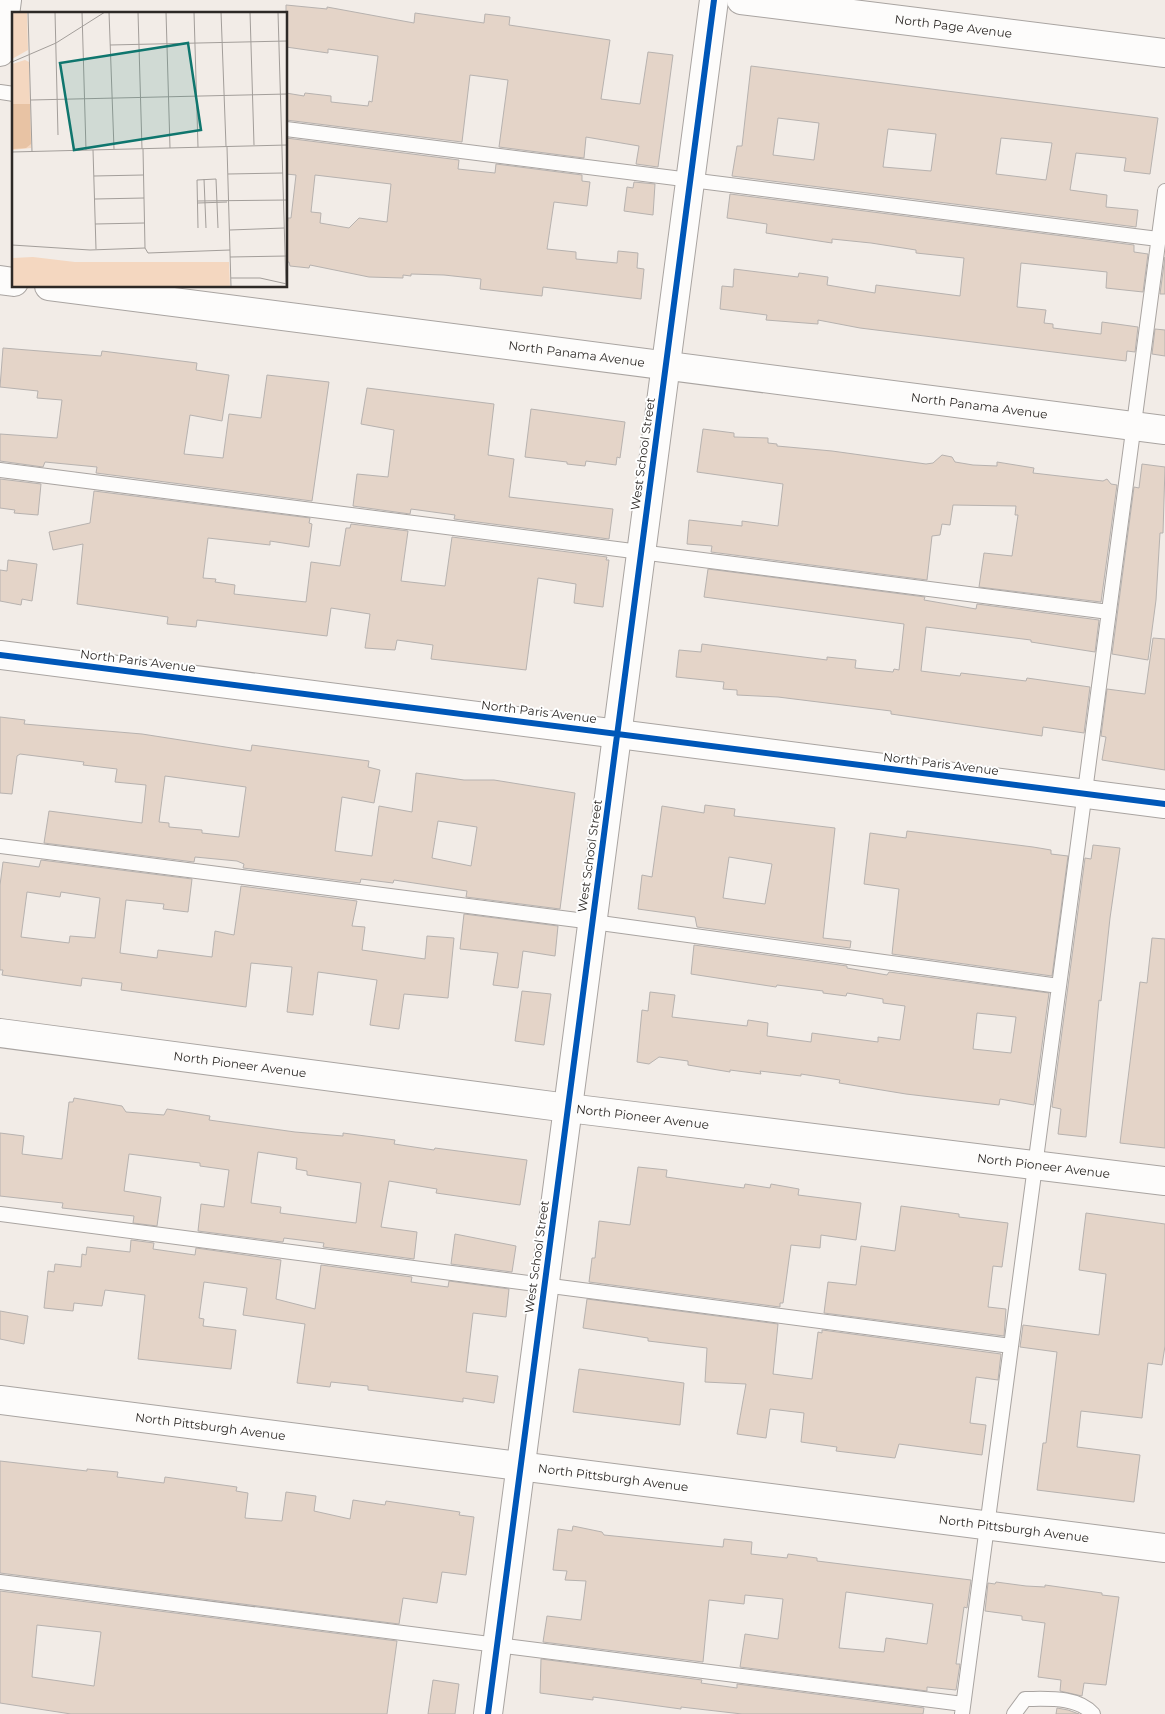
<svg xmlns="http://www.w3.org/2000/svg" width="1165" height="1714" viewBox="0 0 1165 1714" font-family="Montserrat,sans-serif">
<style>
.building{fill:#e4d4c8;stroke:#b7b2af;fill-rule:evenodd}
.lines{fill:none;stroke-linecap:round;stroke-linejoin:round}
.service-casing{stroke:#a9a4a1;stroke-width:16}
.minor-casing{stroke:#a9a4a1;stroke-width:30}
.service{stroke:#fdfcfb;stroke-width:14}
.minor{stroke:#fdfcfb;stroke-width:28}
.cycleway-casing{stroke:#fff;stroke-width:9}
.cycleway{stroke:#0057b8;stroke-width:6}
.labels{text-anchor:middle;stroke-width:4;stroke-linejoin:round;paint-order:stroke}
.street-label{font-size:12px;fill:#2d2926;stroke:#fff}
.inset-road{fill:none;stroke:#a39e9a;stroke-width:1}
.view{fill:#0f766e;fill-opacity:0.15;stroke:#0f766e;stroke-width:2.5}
.inset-edge{fill:none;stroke:#2d2926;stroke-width:2.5}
</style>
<rect width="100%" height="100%" fill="#f2ece7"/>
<path class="building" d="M286,5L327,9V7L414,23L415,13L484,23L485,14L510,17L509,25L610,40L601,99L640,104L648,52L673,55L658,167L636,164L639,146L586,137L584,158L499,147L508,80L470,75L462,142L286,120V93L304,96L305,93L331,96V102L368,106L369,101L372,102L378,56L328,49V53L286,47Z
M751,66L1158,118L1150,174L1124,171L1126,158L1076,153L1070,190L1107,195L1106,207L1138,210L1136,227L732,176L737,146H742ZM778,118L819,123L814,160L773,155ZM888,129L936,134L931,171L883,167ZM1001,138L1052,143L1046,180L996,174Z
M286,138L459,160L458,169L495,173L496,164L582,175V181L590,182L587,206L554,202L547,249L576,252V259L617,263L618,251L638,253L637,268L644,269L641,299L543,287L542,296L480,289L481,279L444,275L411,274V276L403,275V278L369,277L310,265L309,268L290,266L289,262H286V235L288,218H291L296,175L286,174ZM315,175L391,184L387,222L359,218L349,228L320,223L321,213L311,212Z
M634,182L655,184L653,215L624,211L627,187L633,188Z
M730,194L1134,245V252L1148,254L1143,292L1106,288L1107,272L1021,263L1017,307L1046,310L1044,323L1053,324V328L1101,334L1102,322L1138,327L1135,352L1127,351L1126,361L860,328L818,320V324L766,320L767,315L720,309L722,286L733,287L734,269L798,277L799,273L828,277L827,285L875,293L876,285L960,296L964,258L916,253V250L871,243L832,239V243L766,233L767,224L727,218Z
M1165,257V294H1160Z
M1155,329L1165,330V356L1152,354Z
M3,348L101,356L102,351L197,363L196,370L229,375L222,421L190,415L184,454L223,458L229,414L261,418L267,375L329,382L312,501L96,473L97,467L45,462L43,467L0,461V434L57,438L62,400L37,398L38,391L0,387Z
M367,388L494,404L488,455L514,459L509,497L613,509L609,539L454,519L455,515L411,509L410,514L353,506L357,474L388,477L394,430L361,424Z
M531,409L625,422L620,458L617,457L616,465L586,461L585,466L567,464V462L525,457Z
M703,429L734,433V437L768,438V443L777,444V446L832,451L926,464L933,463L942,455L952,457L955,462L973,465L997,466V462L1034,468L1033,473L1103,481L1107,479L1111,484L1117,485L1101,602L979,587L984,553L1012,556L1018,515H1015L1016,506L953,505L950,525L942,524L940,535L932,536L927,580L711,552L712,546L687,544L689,520L742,526V521L778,526L783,484L697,472Z
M1142,464L1165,467L1163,533H1160L1156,600L1148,660L1112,654L1134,487L1139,488Z
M0,479L41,484L38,515L14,513L15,510L0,508Z
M94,491L310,518L309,523L312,524L309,547L270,541V545L208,538L203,578L216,579L215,582L235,585L234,594L306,602L311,562L340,566L346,528H350L351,524L408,531L401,581L445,586L452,537L607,557L606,560H609L603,607L574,603L576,584L538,578L526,670L431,659L433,645L397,640L395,650L365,648L370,614L331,608L327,636L197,620L196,627L167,624L168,617L77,604L83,544L53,550L49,532L90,523Z
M8,560L37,564L32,601L22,599L21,605L0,601V570L7,571Z
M708,569L925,597L924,600L976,609L977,604L1099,620L1095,652L1031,642V640L926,627L921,671L960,676L961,673L1026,681L1027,678L1090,687L1084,733L1043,727L1042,736L891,714V711L778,697L737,695V690L723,689L724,682L676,677L679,650L701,652L702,644L827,660V657L856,660L855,668L893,672L894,669L899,670L904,624L704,597Z
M1153,638L1165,639V770L1102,760L1106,737L1101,736L1107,689L1145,694Z
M0,717L25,720L24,724L142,734L251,751L252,745L369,761L368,767L380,770L374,803L342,797L335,851L372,856L379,806L412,812L416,773L464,780H494L575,793L560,909L466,897L467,891L394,880L393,883L361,879L360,883L243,868L244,864L237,861L195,857L194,862L44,843L49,811L142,823L146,785L115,782L117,769L83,765L84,762L20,754L17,756L12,794L0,793ZM165,776L246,787L239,837L202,833V830L169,827V823L159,822ZM438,821L477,827L471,866L432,858Z
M705,805L735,809L734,816L835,828L823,938L851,941L850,948L697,927L695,917L638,909L642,875L652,877L662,806L704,813ZM729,857L772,864L765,904L723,898Z
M907,831L1033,847L1051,850V854L1068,856L1052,976L892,954L899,889L864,884L870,833L906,838Z
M1093,845L1120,848L1110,918L1101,1001L1099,1000L1086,1137L1058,1134L1061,1109L1052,1107L1085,858L1091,859Z
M41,860L192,879L188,912L163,909L164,904L126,900L120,953L157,958L158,950L212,957L215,931L234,935L241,886L357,901L352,926L365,927L362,950L425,959L427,936L454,938L448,998L404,994L399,1029L370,1025L377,980L318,972L313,1015L287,1012L292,967L251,963L246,1007L121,990L122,983L82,978L81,986L2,975L3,970H0V885L3,862L39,867ZM27,892L60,897L61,892L100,898L95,938L70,936L69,943L21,937Z
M464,914L558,926L555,956L523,951L518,988L493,985L498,953L460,949Z
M1152,938L1165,939V1148L1120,1143L1140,982L1147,983Z
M694,945L847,966V968L887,975L889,972L1049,993L1034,1105L1000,1099L999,1105L906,1094L839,1083L840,1080L801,1074V1076L760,1071L761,1074L730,1070V1072L688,1065V1061L659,1057L649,1064L637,1062L642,1010L648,1011L650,992L675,995L672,1017L747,1026L748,1020L768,1023L767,1036L811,1042L812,1033L878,1042V1037L900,1040L905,1006L883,1003V999L847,993L846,996L823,993V991L777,985L776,987L691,974ZM977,1013L1016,1017L1011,1053L973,1049Z
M522,991L551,994L544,1045L515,1041Z
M74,1098L122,1106L126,1112L164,1115L167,1109L210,1116L209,1120L295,1132L343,1136V1133L395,1140L394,1144L434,1150L435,1148L527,1160L520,1205L436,1193L437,1189L389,1181L381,1227L417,1232L414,1259L323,1247L324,1243L284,1238L283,1242L198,1231L201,1204L224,1207L229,1170L200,1166V1163L129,1154L124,1191L161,1197L157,1226L133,1223L134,1216L62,1208L63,1203L0,1196V1133L24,1136L22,1154L62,1159L69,1102H73ZM258,1152L297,1158L296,1169L307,1171V1175L361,1183L356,1223L280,1213L281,1207L251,1203Z
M638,1167L667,1170L666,1177L744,1188L745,1184L770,1188L771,1184L799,1189L798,1195L861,1203L856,1240L821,1235L820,1248L791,1245L783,1303H780V1307L589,1282L592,1258H595L599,1221L630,1225Z
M901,1206L959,1214V1217L1008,1223L1002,1267L993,1266L988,1307L1006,1309L1004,1336L824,1313L828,1282L856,1285L861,1246L895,1251Z
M1086,1213L1165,1224V1346L1162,1365L1148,1363L1142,1418L1081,1411L1077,1447L1140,1455L1134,1502L1037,1490L1043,1443H1046L1057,1352L1020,1347L1023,1325L1099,1335L1106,1274L1079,1270Z
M455,1234L516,1246L512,1272L451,1264Z
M131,1240L154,1243L153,1249L195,1255L196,1248L281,1260L276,1299L315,1309L321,1265L412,1277L411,1282L448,1287L449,1281L509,1289L506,1317L473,1313L466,1372L498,1376L494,1403L463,1398V1402L433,1398L368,1390V1386L331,1382L330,1387L297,1383L305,1324L243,1315L247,1288L204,1282L199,1318L204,1319L203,1326L236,1330L231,1369L138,1359L145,1295L105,1290L102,1306L74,1303L73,1311L44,1308L48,1271L54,1272L55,1264L81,1267L82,1254L86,1255L87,1247L130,1252Z
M587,1299L778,1324L773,1374L812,1379L818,1332L822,1333V1330L1001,1354L998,1380L976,1377L970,1423L986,1425L982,1455L899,1444L895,1458L836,1451L837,1447L801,1442L804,1413L770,1409L766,1438L737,1434L746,1384L705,1382L707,1348L648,1341V1338L583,1328Z
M0,1311L28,1316L24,1344L0,1339Z
M579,1369L684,1383L680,1425L573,1412Z
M0,1461L87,1471V1469L118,1472L117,1477L164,1483L165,1477L237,1487L236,1491L248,1493L245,1518L282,1521L286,1492L316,1496L314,1511L350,1519L353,1500L385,1505L386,1501L460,1512L459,1515L474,1517L466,1575L442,1572L437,1603L403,1598L399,1624L0,1573Z
M573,1526L602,1532L604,1535L723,1547L724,1539L752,1542L751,1554L787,1558L788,1554L817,1558V1561L971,1580L967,1608L964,1607L956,1664H960L956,1690L927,1687V1691L740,1667L745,1634L778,1639L783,1599L745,1595L744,1604L709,1600L703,1662L543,1642L547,1616L581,1620L586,1581L565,1580L567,1571L553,1570L558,1529L572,1531ZM846,1592L933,1604L927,1644L886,1638L884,1652L839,1648Z
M996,1582L1026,1586L1045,1587V1585L1102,1593V1595L1119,1597L1106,1685L1084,1683L1082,1696L1060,1691L1061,1680L1038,1677L1045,1623L1022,1620V1616L985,1611L988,1583L995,1584Z
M0,1591L397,1641L387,1714H71L0,1703ZM37,1625L101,1632L94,1686L32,1677Z
M541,1659L702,1680L701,1683L737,1688V1684L924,1708L923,1714H742L681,1707V1709L593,1697V1700L540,1693Z
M433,1680L459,1684L455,1714H428Z
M1057,1708L1068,1710L1079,1714H1056Z"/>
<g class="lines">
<defs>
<path id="service" d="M0,92L14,94
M286,129L1158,239
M0,470L1109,612
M0,846L593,922L1059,986
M0,1214L1011,1346
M0,1582L963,1704
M962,1714L1165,191
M1014,1714L1025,1699C1047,1699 1077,1696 1093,1714"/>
<g id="minor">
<path id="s1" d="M741,0L1165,53"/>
<path d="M0,52L7,0"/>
<path d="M0,280L14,282"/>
<path id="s2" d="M49,286L1165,430"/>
<path d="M0,655L1165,804"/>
<path id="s3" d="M0,1033L568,1108L1165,1181"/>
<path id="s4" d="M0,1400L1165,1548"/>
<path d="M488,1714L714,0"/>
</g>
</defs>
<use href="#service" class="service-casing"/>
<use href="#minor" class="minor-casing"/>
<use href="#service" class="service"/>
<use href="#minor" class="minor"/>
<defs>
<path id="cycleway" d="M0,655L1165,804
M488,1714L714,0"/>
</defs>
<use href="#cycleway" class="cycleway-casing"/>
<use href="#cycleway" class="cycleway"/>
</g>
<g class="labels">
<g class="street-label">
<text dy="4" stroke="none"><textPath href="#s1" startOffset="214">North Page Avenue</textPath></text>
<text dy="4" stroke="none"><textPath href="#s2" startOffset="532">North Panama Avenue</textPath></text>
<text dy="4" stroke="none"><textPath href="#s2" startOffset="938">North Panama Avenue</textPath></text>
<text transform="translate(643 454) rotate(-82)" y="4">West School Street</text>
<text transform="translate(138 661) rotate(7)" y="4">North Paris Avenue</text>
<text transform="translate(539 712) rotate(7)" y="4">North Paris Avenue</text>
<text transform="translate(941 764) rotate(7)" y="4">North Paris Avenue</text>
<text transform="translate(590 856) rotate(-82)" y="4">West School Street</text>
<text dy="4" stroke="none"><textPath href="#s3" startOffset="242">North Pioneer Avenue</textPath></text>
<text dy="4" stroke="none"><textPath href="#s3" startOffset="648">North Pioneer Avenue</textPath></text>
<text dy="4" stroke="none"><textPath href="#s3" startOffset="1052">North Pioneer Avenue</textPath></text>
<text transform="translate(537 1257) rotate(-82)" y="4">West School Street</text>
<text dy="4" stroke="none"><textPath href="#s4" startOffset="212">North Pittsburgh Avenue</textPath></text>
<text dy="4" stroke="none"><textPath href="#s4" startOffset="618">North Pittsburgh Avenue</textPath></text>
<text dy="4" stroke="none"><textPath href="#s4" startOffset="1022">North Pittsburgh Avenue</textPath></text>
</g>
</g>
<g transform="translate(12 12)">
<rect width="275" height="275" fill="#f2ece7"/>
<path d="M0,0H15L16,38L0,47ZM13,48L17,50L19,136L0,138V52ZM21,245L63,250H217L218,275H0V246Z" fill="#f4d7c0"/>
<path d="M0,92H18L19,132L14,136L0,137Z" fill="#e8c3a4"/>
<path class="inset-road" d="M16,0L20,140M43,0L46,123M70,0L74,138M97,0L102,137M126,0L130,137M154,0L158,136M182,0L186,135M209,0L214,134M238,0L242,133M266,0L274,275M98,33L275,29M0,50L44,31L93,0M19,88L275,82M215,135L219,275M131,137L133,236M81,138L84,237M0,140L275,133M216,162L271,161M82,164L131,163M192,167L194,216M83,187L132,186M185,189L275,188M186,191L215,190M83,212L132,211M186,216L185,168L204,167L206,216M218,218L272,216M0,233L78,238L133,236L136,241L218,238M218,245L275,244M219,266H248L275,272"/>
<path class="view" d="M176,31L189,118L62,138L48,51Z"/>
<rect width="275" height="275" class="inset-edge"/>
</g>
</svg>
